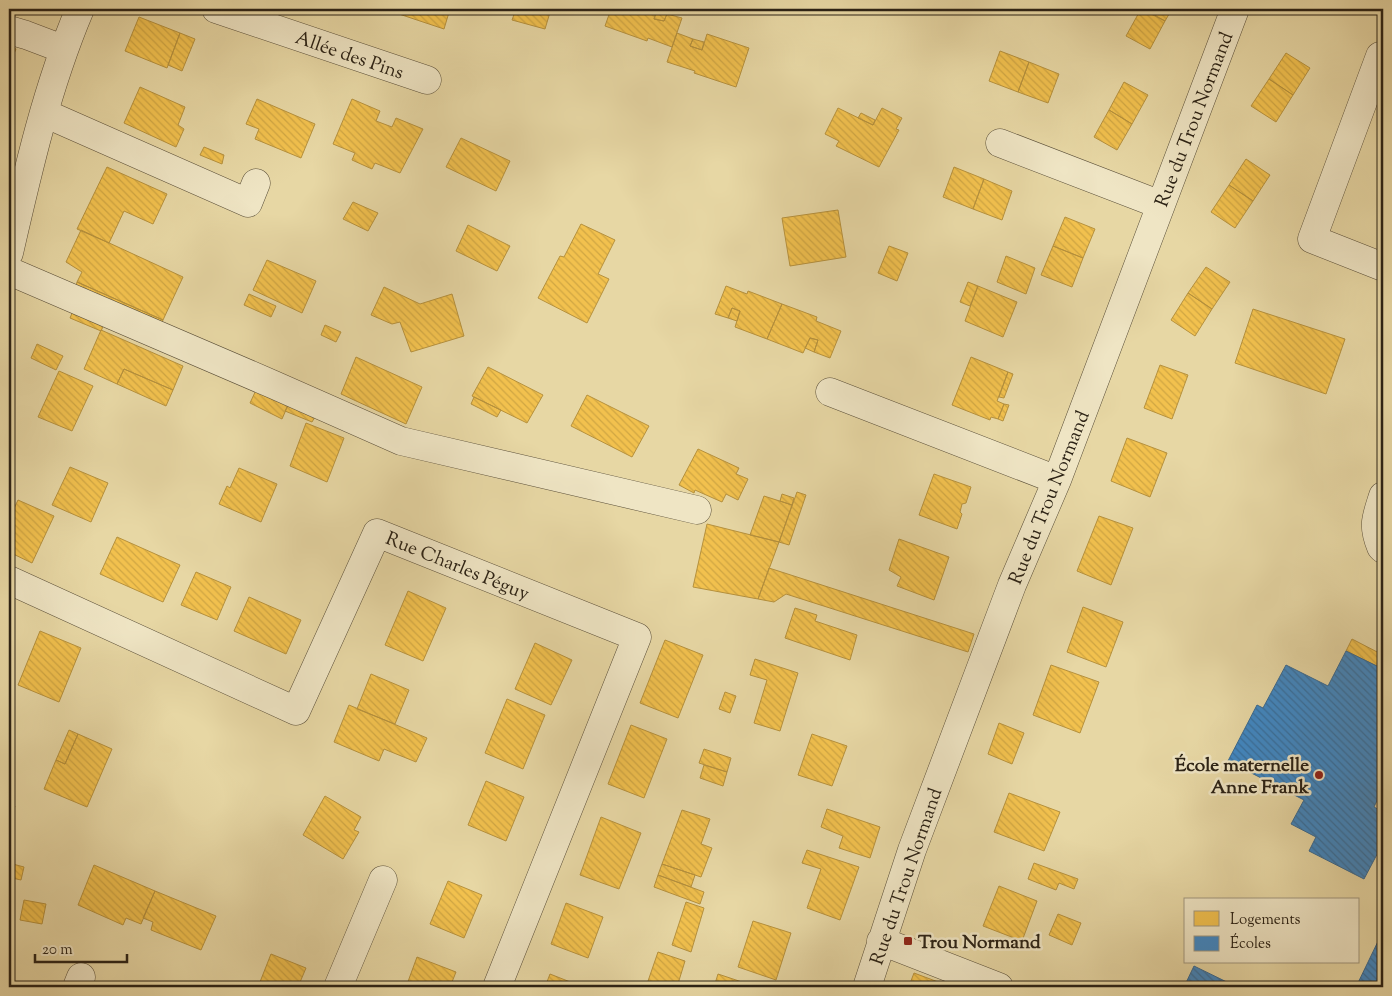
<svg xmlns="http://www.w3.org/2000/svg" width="1392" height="996" viewBox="0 0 1392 996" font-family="'Sorts Mill Goudy',serif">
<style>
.homes{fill:url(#homes-back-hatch);stroke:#b6913d}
.schools{fill:url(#schools-back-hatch);stroke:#396990}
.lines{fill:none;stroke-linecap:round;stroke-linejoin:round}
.minor-casing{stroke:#5a4f39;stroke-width:29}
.minor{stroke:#efe5c4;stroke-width:28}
.poi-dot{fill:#8f2418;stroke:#efe5c4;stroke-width:2}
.labels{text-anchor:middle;stroke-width:5;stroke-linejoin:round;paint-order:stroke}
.street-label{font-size:19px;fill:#2b2215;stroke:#efe5c4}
.poi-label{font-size:19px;font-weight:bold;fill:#2b2215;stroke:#efe5c4;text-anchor:end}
</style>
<defs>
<pattern id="homes-back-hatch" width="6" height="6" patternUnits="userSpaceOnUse" patternTransform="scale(1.25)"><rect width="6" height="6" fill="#f2c14e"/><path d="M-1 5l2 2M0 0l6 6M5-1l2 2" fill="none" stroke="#d0a643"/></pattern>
<pattern id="schools-back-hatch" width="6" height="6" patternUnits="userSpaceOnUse" patternTransform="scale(1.25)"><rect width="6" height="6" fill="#3f88c5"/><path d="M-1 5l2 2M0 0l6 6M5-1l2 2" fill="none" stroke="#356f9f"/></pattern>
</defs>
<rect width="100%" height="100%" fill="#e7d7a4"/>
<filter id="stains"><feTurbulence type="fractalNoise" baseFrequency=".004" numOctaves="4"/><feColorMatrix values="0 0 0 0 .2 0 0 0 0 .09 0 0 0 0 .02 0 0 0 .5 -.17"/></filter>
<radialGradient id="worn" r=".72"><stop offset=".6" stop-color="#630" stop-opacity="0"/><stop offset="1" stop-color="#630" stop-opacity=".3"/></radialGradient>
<path class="homes" d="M384,9H450L444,29Z
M516,9H551L545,29L512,20Z
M611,9H657L654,19L664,21L667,14L682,18L672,47L648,38L647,41L605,26Z
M1141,9L1165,21L1150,49L1126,36Z
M1144,9H1172L1165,21Z
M657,10L667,14L664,21L654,19Z
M139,17L180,33L167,68L125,51Z
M180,33L195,39L182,71L168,65Z
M677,33L693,39L690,46L702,50L707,34L749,48L736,87L694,73L695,71L667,62Z
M693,39L704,42L702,50L690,46Z
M9,46L16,49L9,66Z
M1000,51L1029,62L1018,92L989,81Z
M1286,53L1310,68L1293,95L1269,79Z
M1029,62L1059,74L1048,103L1018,92Z
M1269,79L1293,95L1276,122L1251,106Z
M1124,82L1148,95L1132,124L1109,110Z
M140,87L185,107L178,125L184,129L176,147L124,123Z
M257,99L315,124L301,158L255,139L259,129L246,124Z
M352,99L380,111L376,121L392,127L396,118L423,129L400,173L375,163L372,169L352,160L355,153L333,144Z
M838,108L873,125L882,108L902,118L896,129L899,130L879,167L836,146L839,141L825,134Z
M1109,110L1132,124L1117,150L1094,137Z
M861,113L875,120L873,125L858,118Z
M461,138L510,161L496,191L446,167Z
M204,147L224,155L222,164L200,155Z
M1246,159L1270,175L1253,201L1229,185Z
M107,167L167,194L153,224L124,211L109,243L77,229Z
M954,167L984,179L973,209L943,197Z
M984,179L1012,191L1002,220L973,209Z
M1229,185L1253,201L1235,228L1211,212Z
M353,202L378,213L368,231L343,219Z
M838,210L846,257L790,266L782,218Z
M1065,217L1095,229L1083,258L1053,246Z
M581,224L615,240L598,274L609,279L587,323L538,298L560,256L564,257Z
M468,225L510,246L497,271L456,251Z
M81,230L183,277L163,320L77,282L82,272L66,262Z
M889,246L908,253L897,281L878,273Z
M1053,246L1083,258L1072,287L1041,275Z
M1006,256L1035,268L1026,294L997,282Z
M267,260L316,281L302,313L253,290Z
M1206,267L1230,282L1212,309L1188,293Z
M77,282L163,320L161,325L76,286Z
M968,282L978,286L970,306L960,302Z
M726,286L747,294L748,291L782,304L767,339L735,327L740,311L732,308L728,318L715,314Z
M978,286L1017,302L1003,337L965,321Z
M384,287L420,304L452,294L464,336L411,352L400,322L392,324L371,315Z
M1188,293L1212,309L1195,336L1171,320Z
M249,294L276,306L271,317L244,305Z
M782,304L817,317L816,321L841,331L830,358L814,352L818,340L810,338L803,353L767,339Z
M75,306L106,320L101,331L70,318Z
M732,308L740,311L737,321L728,318Z
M1253,309L1345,339L1326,394L1235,363Z
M325,325L341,332L336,342L321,335Z
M101,330L183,366L173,390L124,369L117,384L84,369Z
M810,338L818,340L814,352L805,348Z
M37,344L63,356L56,370L31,358Z
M356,357L422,387L406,424L341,394Z
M971,357L1008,372L997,401L1004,404L998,419L991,417L990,420L952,405Z
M1160,365L1188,375L1172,419L1144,408Z
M488,367L543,395L527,423L472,396Z
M124,369L173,390L166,406L117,384Z
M59,371L93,386L72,431L38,417Z
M1008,372L1013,374L1004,398L999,397Z
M257,388L289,403L282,419L250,403Z
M587,395L649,426L632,457L571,426Z
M474,397L501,410L497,417L471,404Z
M289,403L316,415L312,422L285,411Z
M1004,404L1009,405L1003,421L998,419Z
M306,423L344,438L327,482L290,466Z
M1127,438L1167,453L1150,497L1111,481Z
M698,449L739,468L736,474L748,479L738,500L726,494L722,502L695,490L694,493L679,485Z
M70,467L108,483L91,522L52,505Z
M239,468L277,484L261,522L219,504L227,486L230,488Z
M934,474L971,487L966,503L962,504L960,512L962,514L957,529L919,515Z
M797,492L806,495L789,545L779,542Z
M782,494L794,498L792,505L780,501Z
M764,496L792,505L779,542L750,535Z
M18,500L54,516L32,563L9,552V519Z
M1099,516L1133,528L1111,585L1077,571Z
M707,524L779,542L758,599L693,587Z
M117,537L180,565L163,602L100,574Z
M899,539L949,557L934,600L897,586L901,577L889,570Z
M769,568L974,634L968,652L786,594L774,602L758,599Z
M196,572L231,587L217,620L181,605Z
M408,591L446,608L423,661L385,645Z
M249,597L301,620L286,654L234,631Z
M1083,607L1123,622L1106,667L1067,652Z
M795,608L817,615L815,621L857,635L850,660L785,638Z
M40,631L81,648L59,702L18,685Z
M1352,639L1383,655V669L1346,651Z
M665,640L703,655L678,718L640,703Z
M535,643L572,660L551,705L515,689Z
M755,659L798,673L780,731L754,723L767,680L750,675Z
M1051,665L1099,682L1080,733L1033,715Z
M371,674L409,690L395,724L357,709Z
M725,692L736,696L730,713L719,709Z
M507,699L545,715L523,769L485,753Z
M349,705L427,738L416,762L384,749L379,761L334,742Z
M999,723L1024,733L1012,764L988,754Z
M631,725L667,739L644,798L608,784Z
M69,730L78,734L65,764L56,760Z
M78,734L112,749L87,807L44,789L56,760L65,764Z
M812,734L847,746L832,786L798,775Z
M704,749L731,758L727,772L699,763Z
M704,765L727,772L723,786L700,778Z
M486,781L524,797L506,841L468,825Z
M1009,793L1060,812L1044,851L994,832Z
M325,796L361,817L354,830L359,832L343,859L303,835Z
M9,804L15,806L9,826Z
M827,809L880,827L870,858L839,848L843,836L821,827Z
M682,810L710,819L701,844L712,848L701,877L662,864Z
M601,817L641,833L619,889L580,875Z
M807,850L859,867L840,920L807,908L821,869L802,863Z
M9,863L24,867L21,880L12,878L9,897Z
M1034,863L1078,879L1074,889L1059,883L1056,890L1028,879Z
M662,864L695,875L691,887L658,875Z
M94,865L155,891L141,924L126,918L123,925L78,905Z
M658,875L704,892L700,904L654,887Z
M448,881L482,895L464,938L430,924Z
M999,886L1037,901L1022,941L983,926Z
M155,891L216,916L201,950L151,930L153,922L143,918Z
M24,900L46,904L42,924L20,920Z
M686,902L704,908L691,952L672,945Z
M566,903L603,917L588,958L551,944Z
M1058,914L1081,923L1072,945L1049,935Z
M753,921L791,933L776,980L738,967Z
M658,952L685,961L677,987H658L647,984Z
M271,954L306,968L298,987H258Z
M417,957L456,972L450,987H406Z
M914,973L949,986L948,987L909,986Z
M550,974L583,987H545Z
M718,974L757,987H714Z"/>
<path class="schools" d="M1346,651L1383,669V788L1374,807L1383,812V843L1364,879L1309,851L1316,837L1291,824L1304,800L1228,761L1257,705L1263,708L1286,665L1328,686Z
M1383,931V987H1356Z
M1194,966L1237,987H1184Z"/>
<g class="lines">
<defs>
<path id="minor" d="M216,9L427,80
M9,30L26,35L63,49
M1380,56L1312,239L1383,267
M44,113L248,203L256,183
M1000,143L1161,205
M9,253C28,170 47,87 80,9
M9,271L272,384L401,441L697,510
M830,392L1057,480
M1383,496C1376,518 1372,525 1381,547L1383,549
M9,580L296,711L377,533L637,637L497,987
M881,941L999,987
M77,987L81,977
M338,987L383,880
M867,987L912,850L1012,585L1057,480L1235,9"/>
</defs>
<use href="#minor" class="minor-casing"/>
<use href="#minor" class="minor"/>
</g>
<g class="poi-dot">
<circle cx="1319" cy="775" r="5"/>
<rect x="903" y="936" width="10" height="10" rx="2.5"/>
</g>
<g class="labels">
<g class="street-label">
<text transform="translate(350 54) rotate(19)" y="7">Allée des Pins</text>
<text transform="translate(1193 119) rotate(-69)" y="7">Rue du Trou Normand</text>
<text transform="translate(1048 497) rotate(-68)" y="7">Rue du Trou Normand</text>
<text transform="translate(458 565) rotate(22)" y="7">Rue Charles Péguy</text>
<text transform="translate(905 876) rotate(-71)" y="7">Rue du Trou Normand</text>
</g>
<g class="poi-label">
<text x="1309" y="771">École maternelle<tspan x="1309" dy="22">Anne Frank</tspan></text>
<text x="918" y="948" text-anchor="start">Trou Normand</text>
</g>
</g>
<rect width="1392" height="996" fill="none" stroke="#e7d7a4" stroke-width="30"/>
<rect x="10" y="10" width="1372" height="976" fill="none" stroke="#2b2215" stroke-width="2.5"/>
<rect x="15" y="15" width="1362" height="966" fill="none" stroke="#2b2215"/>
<rect x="1184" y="898" width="175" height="65" fill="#efe5c4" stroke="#a1977e"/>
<rect x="1194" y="911" width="25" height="15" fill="#f2c14e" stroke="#a1977e"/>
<text x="1230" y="924" font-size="15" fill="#2b2215">Logements</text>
<rect x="1194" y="936" width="25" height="15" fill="#3f88c5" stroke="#a1977e"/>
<text x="1230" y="948" font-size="15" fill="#2b2215">Écoles</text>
<path d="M35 954v8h92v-8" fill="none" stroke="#2b2215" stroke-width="2.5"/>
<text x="42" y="954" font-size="15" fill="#2b2215" stroke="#efe5c4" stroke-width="4" paint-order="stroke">20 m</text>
<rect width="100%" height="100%" filter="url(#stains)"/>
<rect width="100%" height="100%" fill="url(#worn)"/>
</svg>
